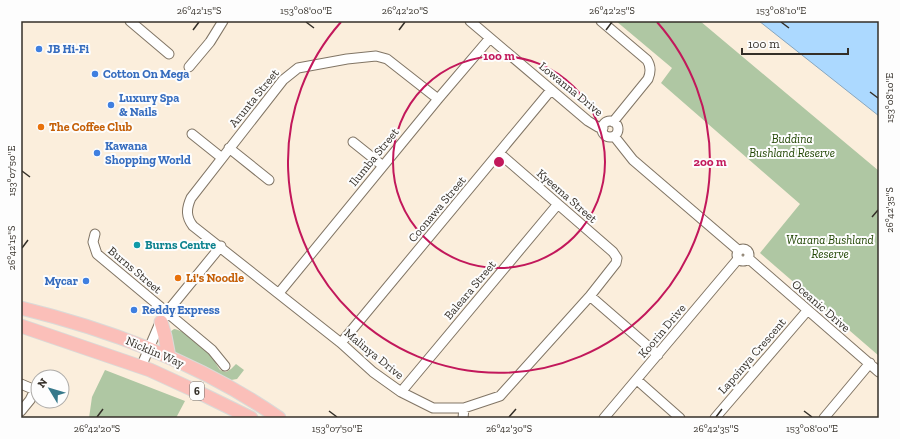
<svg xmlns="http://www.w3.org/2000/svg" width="900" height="439" viewBox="0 0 900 439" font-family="'Zilla Slab',serif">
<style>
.green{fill:#afc7a3}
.water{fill:#acd9ff;stroke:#88a6be}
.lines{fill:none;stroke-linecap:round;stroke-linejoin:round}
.minor-casing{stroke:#817565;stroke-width:11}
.highway-casing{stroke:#dadad8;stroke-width:15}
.minor{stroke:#fff;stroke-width:9}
.highway{stroke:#fbbfb9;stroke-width:13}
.ticks{fill:none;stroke:#342f28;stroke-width:1.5}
.ring{fill:none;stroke:#c2185b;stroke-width:2}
.shop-dot{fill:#3f7fe0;stroke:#fdfdfd;stroke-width:1.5}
.food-dot{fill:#e8710a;stroke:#fdfdfd;stroke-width:1.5}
.culture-dot{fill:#0f9aa8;stroke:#fdfdfd;stroke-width:1.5}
.labels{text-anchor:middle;stroke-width:4;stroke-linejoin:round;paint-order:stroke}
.shield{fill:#fdfdfd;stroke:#706d68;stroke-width:1}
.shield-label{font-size:11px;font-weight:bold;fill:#342f28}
.shop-label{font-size:12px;font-weight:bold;fill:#366cbe;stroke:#fdfdfd;text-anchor:start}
.street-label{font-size:12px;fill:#342f28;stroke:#fdfdfd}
.food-label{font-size:12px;font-weight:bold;fill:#c56008;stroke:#fdfdfd;text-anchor:start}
.park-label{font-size:12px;font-style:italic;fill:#204502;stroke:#fdfdfd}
.culture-label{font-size:12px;font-weight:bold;fill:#0d838f;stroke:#fdfdfd;text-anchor:start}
.centre{fill:#c2185b;stroke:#fdfdfd;stroke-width:2}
.ring-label{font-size:12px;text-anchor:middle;font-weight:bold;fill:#c2185b;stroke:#fdfdfd;stroke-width:4;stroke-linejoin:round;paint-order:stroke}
.neatline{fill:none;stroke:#342f28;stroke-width:1.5}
.ticks-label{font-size:10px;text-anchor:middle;fill:#342f28}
</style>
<rect width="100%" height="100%" fill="#fbeedc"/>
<path class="green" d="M616,21H700L879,171V356L760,253L800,204L661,83L672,68Z
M174,329C183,330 206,345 211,353C214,359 216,365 220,370L226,372L231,369L236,364L244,370L237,379L231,380L180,356L172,349L170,332Z
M105,370L185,401L176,418H89L92,397Z"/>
<path class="water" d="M759,21H879V116Z"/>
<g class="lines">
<defs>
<path id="minor" d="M130,21L169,54
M470,21L588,121L598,127L603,128
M601,21L647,60C651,66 651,72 648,79L613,122
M189,67L210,42L223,21
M438,99L387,59L376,56L347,59L298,68L283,80L191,198C186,209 186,217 193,226L341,343L373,372L401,392L433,408H464L500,396L590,296L616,263L617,258L613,252L499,153
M602 129a8 8 0 1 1 16 0a8 8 0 1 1-16 0Z
M192,134L222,158
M614,136L633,160L738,250
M353,142L383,166
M229,148L269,180
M95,234L93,242L97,254L212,350L225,366
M737 255a6 6 0 1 1 12 0a6 6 0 1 1-12 0Z
M748,258L879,372
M279,293L438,99L490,38
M590,296L658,355
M341,343L551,90
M141,367L159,325L167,312L221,246
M637,380L680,418
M21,384L35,390L30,400L21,411
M401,392L558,204
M463,418L464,408
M604,418L738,259
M715,418L807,311
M824,418L870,363"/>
<path id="highway" d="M21,308C111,330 203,365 279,418
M161,322L165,336L169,357
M21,326L150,370L200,393L251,418"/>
</defs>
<use href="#minor" class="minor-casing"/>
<use href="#highway" class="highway-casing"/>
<use href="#minor" class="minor"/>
<use href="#highway" class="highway"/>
</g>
<path class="ticks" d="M306,22L314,28M781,22L789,28M193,30L199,22M399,30L405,22M606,30L612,22M870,92L878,98M22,171L30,177M872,217L878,210M22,248L28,240M329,411L337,417M804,411L812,417M97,417L103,409M509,417L516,409M716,417L722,409"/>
<g class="ring">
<circle cx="499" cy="162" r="106"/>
<path d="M657 22A211 211 0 1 1 341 22"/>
</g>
<g class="shop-dot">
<circle cx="39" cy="49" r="4"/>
<circle cx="95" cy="74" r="4"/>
<circle cx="111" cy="105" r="4"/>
<circle cx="97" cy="153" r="4"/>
<circle cx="86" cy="281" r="4"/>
<circle cx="134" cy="310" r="4"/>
</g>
<g class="food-dot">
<circle cx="41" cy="127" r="4"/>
<circle cx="178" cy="278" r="4"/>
</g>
<circle class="culture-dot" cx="137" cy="245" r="4"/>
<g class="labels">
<rect class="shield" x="190" y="382" width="14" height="18" rx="3"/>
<g class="shield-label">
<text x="197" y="395">6</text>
</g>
<g class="shop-label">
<text x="47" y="53">JB Hi-Fi</text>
<text x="103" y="78">Cotton On Mega</text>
<text x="119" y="102">Luxury Spa<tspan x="119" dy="14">&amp; Nails</tspan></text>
<text x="105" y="150">Kawana<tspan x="105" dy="14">Shopping World</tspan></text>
<text x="78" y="285" text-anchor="end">Mycar</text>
<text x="142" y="314">Reddy Express</text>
</g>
<g class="street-label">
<text transform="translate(571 89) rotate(39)" y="4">Lowanna Drive</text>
<text transform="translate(254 98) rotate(-51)" y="4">Arunta Street</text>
<text transform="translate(374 157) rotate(-51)" y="4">Ilumba Street</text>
<text transform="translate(567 196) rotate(41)" y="4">Kyeema Street</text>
<text transform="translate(437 209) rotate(-50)" y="4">Coonawa Street</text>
<text transform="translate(135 270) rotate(40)" y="4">Burns Street</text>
<text transform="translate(470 290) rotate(-50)" y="4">Baleara Street</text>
<text transform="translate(821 306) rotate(41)" y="4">Oceanic Drive</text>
<text transform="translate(662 331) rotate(-50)" y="4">Koorin Drive</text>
<text transform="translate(155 352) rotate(23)" y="4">Nicklin Way</text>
<text transform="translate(374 354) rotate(39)" y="4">Malinya Drive</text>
<text transform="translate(752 356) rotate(-49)" y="4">Lapoinya Crescent</text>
</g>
<g class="food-label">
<text x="49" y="131">The Coffee Club</text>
<text x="186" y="282">Li's Noodle</text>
</g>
<g class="park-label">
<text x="792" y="143">Buddina<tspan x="792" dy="14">Bushland Reserve</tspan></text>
<text x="830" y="244">Warana Bushland<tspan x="830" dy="14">Reserve</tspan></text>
</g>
<g class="culture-label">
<text x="145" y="249">Burns Centre</text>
</g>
</g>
<circle cx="499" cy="162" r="6" class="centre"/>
<g class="ring-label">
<text x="499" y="60">100 m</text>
<text x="710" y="166">200 m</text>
</g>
<rect width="900" height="439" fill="none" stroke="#fdfdfd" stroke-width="44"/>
<g transform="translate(50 389) rotate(308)"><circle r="19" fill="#fdfdfd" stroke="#adaba8"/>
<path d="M0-3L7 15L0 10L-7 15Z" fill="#37798b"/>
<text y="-6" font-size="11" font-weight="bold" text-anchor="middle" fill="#342f28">N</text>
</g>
<path d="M742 48v6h106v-6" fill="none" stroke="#342f28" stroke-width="2"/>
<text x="748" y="48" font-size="12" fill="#342f28" stroke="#fdfdfd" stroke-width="3" paint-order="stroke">100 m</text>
<rect x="22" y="22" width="856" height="395" class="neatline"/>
<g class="ticks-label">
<text x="199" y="14">26°42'15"S</text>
<text x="306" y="14">153°08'00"E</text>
<text x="405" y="14">26°42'20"S</text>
<text x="612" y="14">26°42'25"S</text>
<text x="781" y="14">153°08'10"E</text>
<text transform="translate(889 98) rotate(-90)" y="4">153°08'10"E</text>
<text transform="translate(11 171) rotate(-90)" y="4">153°07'50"E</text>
<text transform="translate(889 210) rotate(-90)" y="4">26°42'35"S</text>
<text transform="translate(11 248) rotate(-90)" y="4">26°42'15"S</text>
<text x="97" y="432">26°42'20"S</text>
<text x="337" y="432">153°07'50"E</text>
<text x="509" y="432">26°42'30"S</text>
<text x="716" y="432">26°42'35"S</text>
<text x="812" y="432">153°08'00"E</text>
</g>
</svg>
